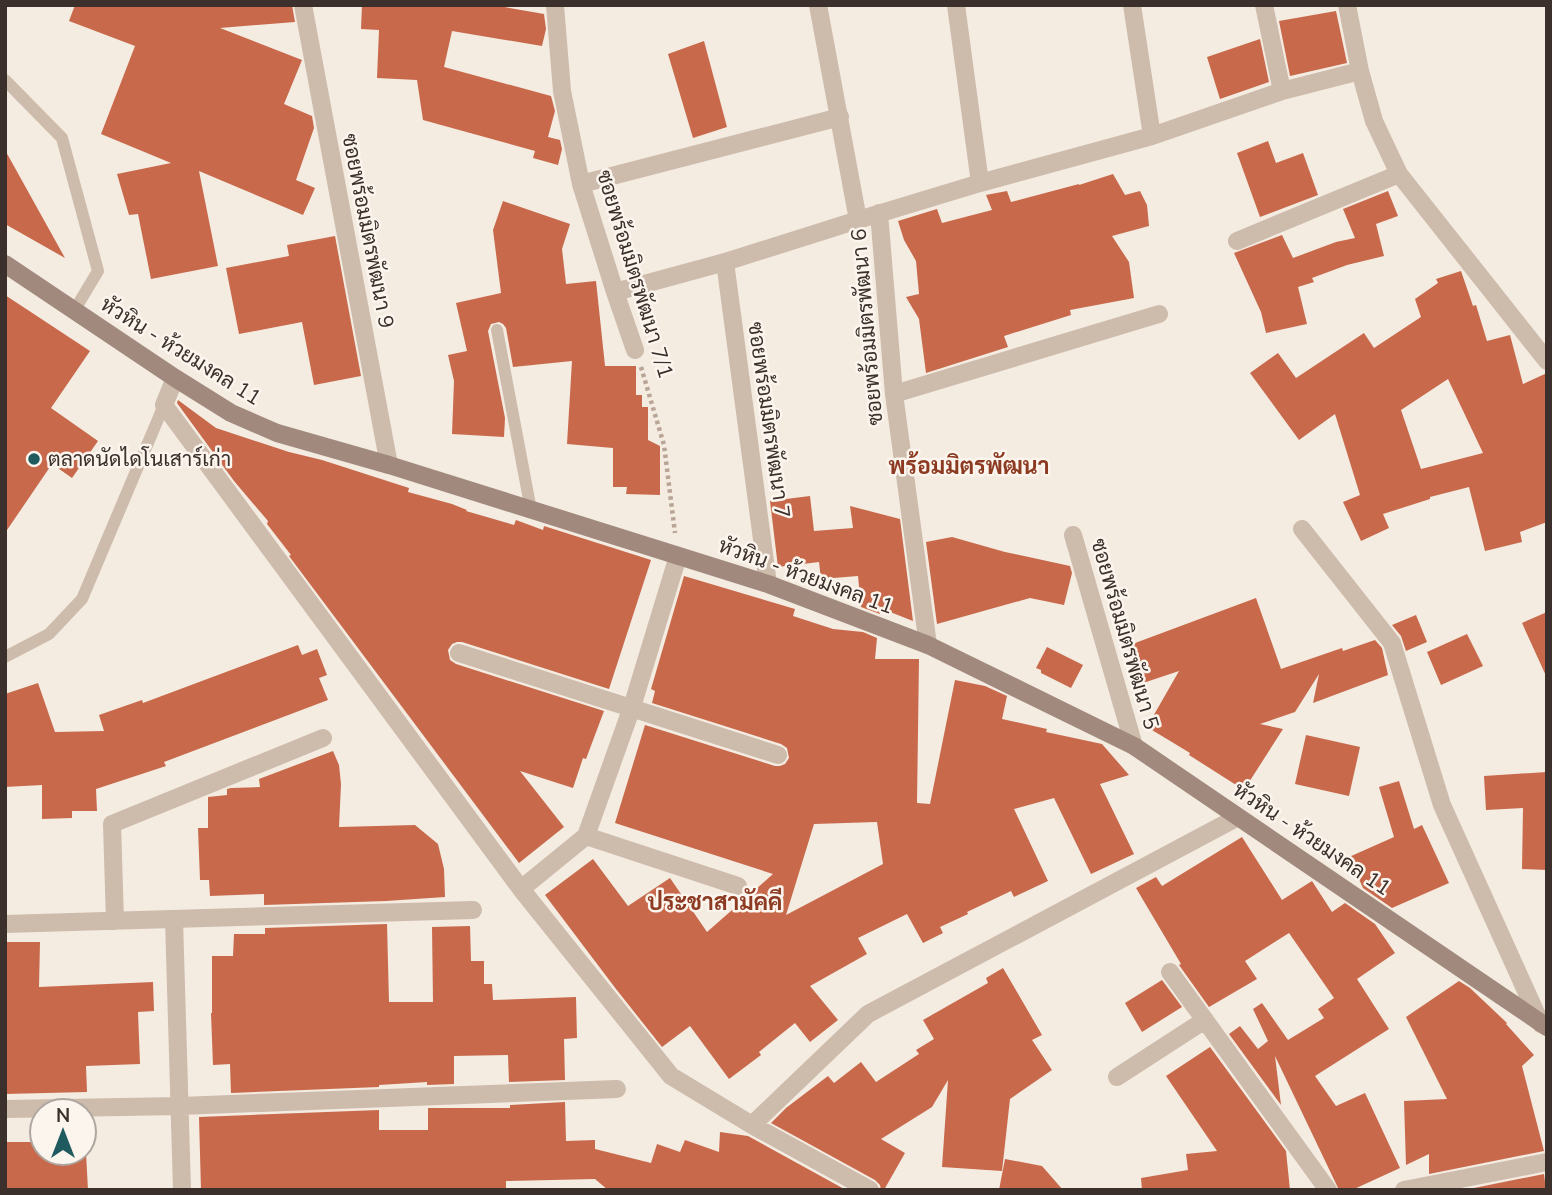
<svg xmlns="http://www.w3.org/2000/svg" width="1552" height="1195" viewBox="0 0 1552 1195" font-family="'Nunito Sans',Sarabun,sans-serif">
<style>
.building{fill:#c8694b;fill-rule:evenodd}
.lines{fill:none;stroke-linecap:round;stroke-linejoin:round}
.path{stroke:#b9a596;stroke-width:4.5;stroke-dasharray:3.5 3.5;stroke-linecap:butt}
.lane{stroke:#cdbbac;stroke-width:12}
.street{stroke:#cdbbac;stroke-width:18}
.secondary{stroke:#a18a7d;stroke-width:18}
.poi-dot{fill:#1f5a5e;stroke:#fbf5ee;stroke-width:2.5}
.labels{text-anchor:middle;stroke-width:5;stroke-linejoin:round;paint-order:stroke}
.street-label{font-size:21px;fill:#3b302b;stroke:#fbf5ee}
.poi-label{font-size:21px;fill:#3b302b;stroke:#fbf5ee;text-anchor:start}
.neighbourhood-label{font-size:23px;font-weight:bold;fill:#8c3b22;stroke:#fbf5ee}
</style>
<rect width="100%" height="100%" fill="#f4ebe1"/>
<path class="building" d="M75,5H292L295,22L220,28L302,60L284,104L312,116L314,128L296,180L315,188L303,215L199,171L218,266L151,279L138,214L129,215L117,174L171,163L101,134L135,46L69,21Z
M362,5H493L544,14L546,29L542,46L452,31L444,67L551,96L555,111L548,137L560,140L562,149L558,165L533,158L535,151L423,120L417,80L377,78L379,30L361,29Z
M1336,11L1347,63L1290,76L1279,21Z
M1260,39L1269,82L1220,99L1207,57Z
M704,41L727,127L693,138L668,54Z
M1268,141L1276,163L1303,153L1318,195L1260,217L1237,153Z
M5,150L65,258L5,224Z
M1113,174L1125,195L1140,191L1147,205L1149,226L1112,236L1129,262L1134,298L1070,310L1071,315L1004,336L1008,347L926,373L919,319L906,297L919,294L916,261L904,240L898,221L937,209L942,223L992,210L986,195L1007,191L1011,202L1079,184V185Z
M1388,191L1398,216L1376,224L1384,256L1347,265L1312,278L1314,282L1298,287L1307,324L1266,333L1261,312L1234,253L1282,235L1293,258L1336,242L1355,238L1343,209Z
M503,201L570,224L562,249L566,284L596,281L605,366H636V395H642V407H648V440L660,446V495L626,494L627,487H613V448L567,444L572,361L513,367L506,328L503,324L499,322L491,324L488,331L505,418L504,437L452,434L454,381L448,355L467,351L456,303L501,293L493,230Z
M335,236L361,376L314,385L302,322L239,334L226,268L289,256L287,245Z
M1461,271L1473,306L1476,305L1487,341L1510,335L1523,384L1547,373V522L1520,532L1522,542L1485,551L1469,487L1430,497V499L1383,514L1389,528L1361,541L1343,502L1360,495L1335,414L1299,440L1250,373L1278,353L1296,378L1364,333L1374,348L1421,317L1415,299L1438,283L1436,279ZM1448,379L1483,453L1421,469L1401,410Z
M5,295L90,351L51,408L98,441L72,478L52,464L5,533Z
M178,400L216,428L289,452L322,460L409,488L408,492L452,504L467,510L466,511L514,525L516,520L543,530L544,526L651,560L609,689L462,642H457L452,644L448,650L450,660L456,664L604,711L586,759L583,758L573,788L520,771L564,827L519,863L289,556L291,555L267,524L268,521L234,481L177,403Z
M810,496L814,531L853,528L850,506L900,519L913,621L880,608V614L861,607L858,576L821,579L819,562L778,567L770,501Z
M952,537L1005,552L1070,566L1072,573L1064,605L1030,598L937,624L926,542Z
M684,576L795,609L793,616L833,629L863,632L877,638L875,659H919L917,803L930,804L955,680L985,686L1007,696L1002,719L1047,729L1046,732L1102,744L1129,775L1100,784L1134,854L1091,874L1054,798L1014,809L1048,881L1014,897L1011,891L967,912L968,914L940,927L943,933L923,943L907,914L858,938L867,954L810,986L838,1020L810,1042L795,1023L759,1052L761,1055L729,1079L690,1026L662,1047L616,989L545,895L593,859L628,906L670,878L707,932L773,874L615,823L645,725L775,766H780L785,764L789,758L787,748L781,744L652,703L655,691L651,689ZM877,822L883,864L786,915L814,824Z
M1256,598L1281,669L1342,648L1343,651L1375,640L1382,648L1388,675L1313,703L1319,674L1295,712L1260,724L1283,729L1244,790L1189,755L1190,753L1147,727L1179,671L1140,684L1127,646Z
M1547,612V678L1522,623Z
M1416,615L1427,642L1406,651L1401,636L1392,625Z
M1467,634L1483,666L1441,685L1427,652Z
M298,645L302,655L317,649L327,675L319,678L328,700L164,762L166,766L96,789L97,811H72V818L42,819V785L5,787V694L38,683L55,732L104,731L99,715L142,700L143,703Z
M1047,647L1083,665L1071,688L1041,673V670L1036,668Z
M1306,735L1360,747L1349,796L1295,784Z
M333,751L339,765L341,784L339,827L415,825L438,844L444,869L445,897L386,901L264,905V894L210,896L209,880H200L198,828H208V797L227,795V789L231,788L260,787L259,779Z
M1547,772V870L1522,869L1523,808L1486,810L1484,776Z
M1399,781L1414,829L1422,825L1449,883L1392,908L1363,888L1349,857L1394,837L1379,787Z
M1242,837L1282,900L1312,881L1332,912L1345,903L1375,924L1395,953L1357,979L1389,1029L1315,1076L1336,1106L1365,1093L1400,1168L1352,1190H1339L1275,1056L1281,1105L1229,1034L1240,1026L1258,1049L1268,1041L1253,1009L1262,1003L1288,1040L1324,1018L1318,1009L1334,998L1289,933L1245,961L1257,979L1209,1007L1179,965L1181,964L1136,888L1156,877L1162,886Z
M387,924L389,1002H433L432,927L470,926L471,961H484V984H492L493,1000L576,997L577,1038L564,1039L565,1080L509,1082L508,1055L454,1056V1084L427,1085V1082L379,1085V1087L231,1093L230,1064L213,1065L211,1013H212V956H233L234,934H265V928Z
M5,942H40L39,987L153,982L154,1011L138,1012L140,1064L86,1066L87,1092L5,1094Z
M1003,968L1042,1035L1032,1040L1052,1070L1010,1099L1002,1171L942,1167L948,1080L932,1107L881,1139L905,1153L884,1190H881L880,1185L875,1180L771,1123L786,1108L828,1076L834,1083L861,1062L876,1082L919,1054L916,1050L934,1039L923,1020L988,983L986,978Z
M1162,980L1182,1007L1142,1032L1125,1003Z
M1459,981L1470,988L1507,1023L1506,1024L1534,1055L1522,1066L1544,1151L1429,1174V1154L1406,1165L1404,1101L1447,1099L1406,1017Z
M1210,1047L1286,1151L1290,1190H1142L1141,1178L1188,1170L1186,1154L1217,1151L1166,1076Z
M565,1102L566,1141L595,1140V1149L651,1163L657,1144L680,1152L685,1140L719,1152L720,1132L748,1136L846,1190H608L595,1179L506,1181V1190H201L199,1117L379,1110V1130H428V1108H510V1105Z
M5,1142H42V1153H86L88,1190H5Z
M1005,1159L1042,1166L1063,1190H999Z
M1544,1174L1546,1190H1464Z"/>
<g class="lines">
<path class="path" d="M641,367L664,445L675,533"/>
<path class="lane" d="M5,80L62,138L98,271L74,311
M497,330L531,510
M5,657L49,634L82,599L164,405"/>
<path class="street" d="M303,5L389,465
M555,5L562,91L581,184L615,292L635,350
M818,5L858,220
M956,5L980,183
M1132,5L1152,136
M1264,5L1282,91
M1347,5L1360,71L1374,121L1399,174L1547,361
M581,184L840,117
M879,213L894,394L928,645
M1237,241L1399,174
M725,262L768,584
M615,292L725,262L858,220L980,183L1152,136L1282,91L1360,71
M175,378L164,405L521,889L671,1076L752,1125L870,1190
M894,394L1159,314
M1302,529L1392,643L1442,805L1541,1024
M1073,535L1134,746
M459,653L778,755
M586,836L738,886
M521,889L586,836L632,707L678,556
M174,919L182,1190
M115,921L112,824L323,738
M5,924L473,910
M1170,972L1328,1190
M1117,1077L1205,1020
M5,1109L180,1106L617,1089
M752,1125L868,1014L1238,817
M1404,1190L1547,1162"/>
<path class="secondary" d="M5,264L175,378L231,413L277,433L389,465L768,584L928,645L1134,746L1547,1027"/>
</g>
<circle class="poi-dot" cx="34" cy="459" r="7"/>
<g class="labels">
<g class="street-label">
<text transform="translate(368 231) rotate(79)" y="7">ซอยพร้อมมิตรพัฒนา 9</text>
<text transform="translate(635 274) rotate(73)" y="7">ซอยพร้อมมิตรพัฒนา 7/1</text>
<text transform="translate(867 327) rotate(-95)" y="7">ซอยพร้อมมิตรพัฒนา 6</text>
<text transform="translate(181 351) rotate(32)" y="7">หัวหิน - ห้วยมงคล 11</text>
<text transform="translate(769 420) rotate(82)" y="7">ซอยพร้อมมิตรพัฒนา 7</text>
<text transform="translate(806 576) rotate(20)" y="7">หัวหิน - ห้วยมงคล 11</text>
<text transform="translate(1125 634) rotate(74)" y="7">ซอยพร้อมมิตรพัฒนา 5</text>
<text transform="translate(1312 839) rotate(34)" y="7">หัวหิน - ห้วยมงคล 11</text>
</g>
<g class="poi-label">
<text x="48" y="466">ตลาดนัดไดโนเสาร์เก่า</text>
</g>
<g class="neighbourhood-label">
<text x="969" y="474">พร้อมมิตรพัฒนา</text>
<text x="715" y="910">ประชาสามัคคี</text>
</g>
</g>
<rect width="1552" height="1195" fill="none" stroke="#3b302b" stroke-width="14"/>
<g transform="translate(63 1132)"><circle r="33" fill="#fbf5ee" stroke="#aea6a0" stroke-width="2"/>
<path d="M0-5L12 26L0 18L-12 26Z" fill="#1f5a5e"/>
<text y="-10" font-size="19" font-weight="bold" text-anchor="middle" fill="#3b302b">N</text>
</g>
</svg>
